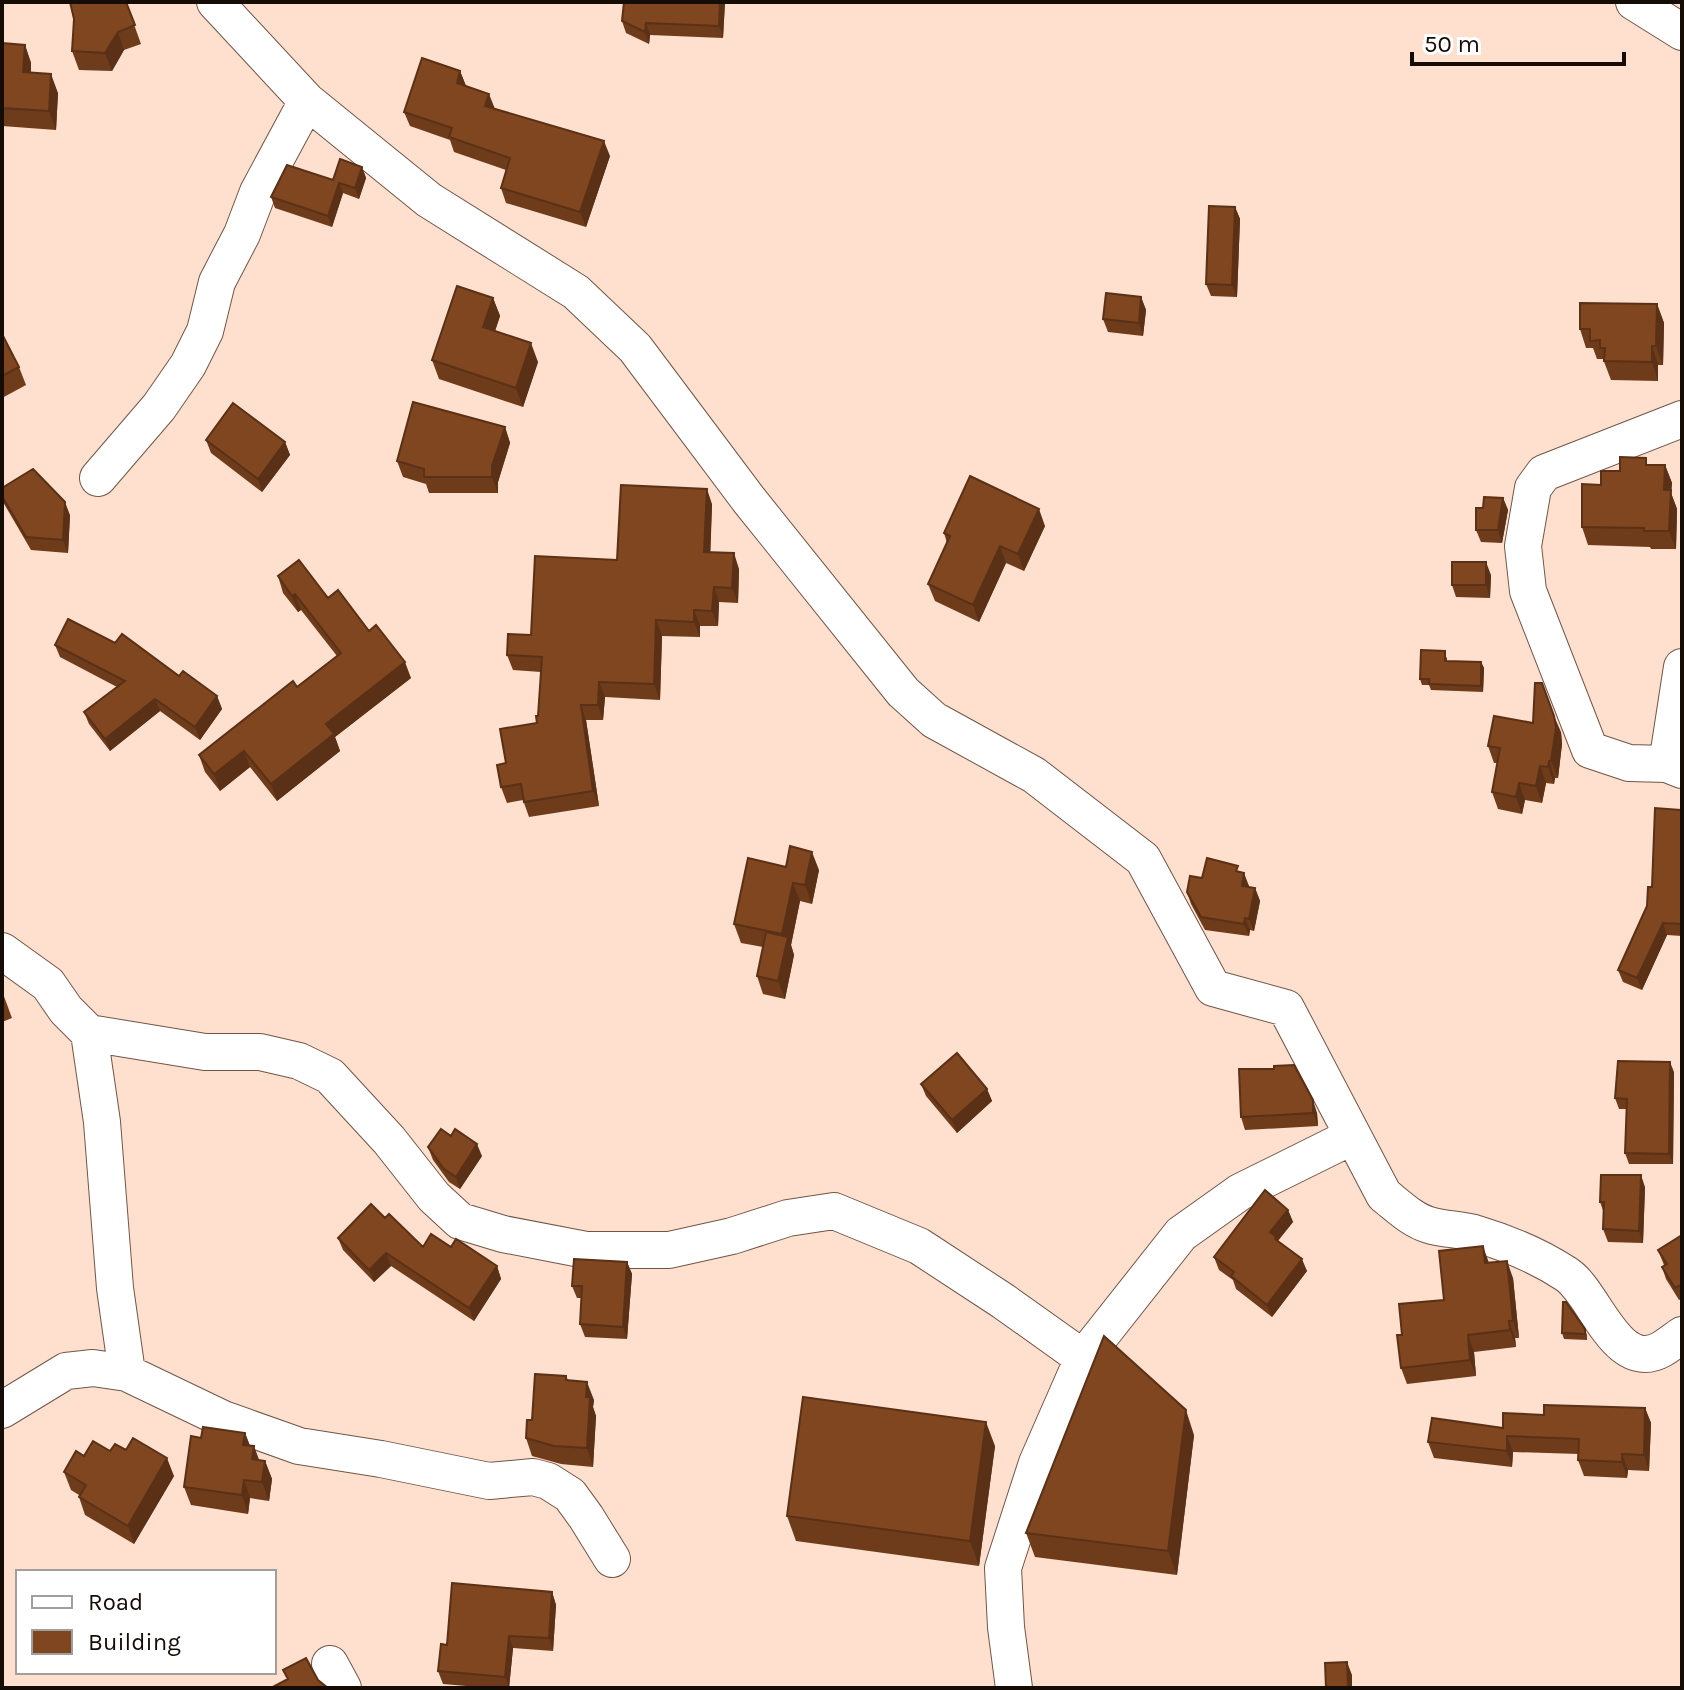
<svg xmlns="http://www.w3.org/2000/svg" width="1684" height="1690" viewBox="0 0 1684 1690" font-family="Karla,sans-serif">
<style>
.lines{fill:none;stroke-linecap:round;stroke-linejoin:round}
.minor-casing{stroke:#715647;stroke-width:38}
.minor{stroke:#fff;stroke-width:36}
.wall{fill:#6e3c1b}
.shaded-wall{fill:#5a3116}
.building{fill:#80461f;stroke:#5a3116;stroke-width:2}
</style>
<rect width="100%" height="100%" fill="#ffdfcd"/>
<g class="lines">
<defs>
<path id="minor" d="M215,2L307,101L429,200L576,292L635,348L749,500L903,692L934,720L1034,775L1143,859L1213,988L1286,1008L1384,1195C1398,1206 1412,1220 1429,1225C1445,1230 1462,1229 1477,1234C1507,1243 1540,1257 1566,1274C1595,1292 1616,1375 1662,1349C1669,1345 1676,1339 1682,1335
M1634,2L1682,32
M1682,419L1544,473L1533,488L1523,546L1528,591L1590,750L1629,763L1667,764L1682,770
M98,478L159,407L188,365L205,331L217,282L242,234L258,192L307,101
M1667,764L1682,667
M2,951L48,984L66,1010L89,1033L102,1122L115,1288L127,1373L223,1419L299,1446L381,1459L489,1481L533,1477L548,1481L570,1495L586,1517L612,1559
M89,1033L205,1052H260L299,1061L330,1076L389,1140L434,1197L460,1221L503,1234L586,1250H669L732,1236L788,1218L834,1211L919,1246L1003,1301L1083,1358
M2,1410L66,1371L93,1368L127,1373
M330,1664L343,1688
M1014,1688L1006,1627L1003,1568L1037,1463L1083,1358L1181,1234L1240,1192L1353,1136"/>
</defs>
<use href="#minor" class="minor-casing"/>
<use href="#minor" class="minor"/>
</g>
<path class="wall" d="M126,2L141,44L124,50L112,71L79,70L72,51L74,19Z
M725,2L723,38L650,35L649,44L626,33L622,21Z
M2,43L25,45L31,63V73L58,93L56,130L2,126Z
M460,71L466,86L495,109L610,156L586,227L506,203L501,188L506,170L454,152L450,140L410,126L404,112Z
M362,167L366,178L359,199L343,193L332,227L275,208L271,197L333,180Z
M1235,207L1240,219L1237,297L1211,296L1206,284Z
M1141,297L1146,310L1143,336L1108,332L1103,319Z
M493,298L500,316L495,331L538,362L523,407L439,379L432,360Z
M1657,304L1664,323L1663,365H1658V381L1611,380L1603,359H1597L1593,348H1586L1580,329Z
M2,334L19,367L26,385L2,398Z
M505,427L510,443L498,482V493H429L426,484L403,477L397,461Z
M206,440L285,442L290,455L262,492L211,453Z
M1649,465H1665L1672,483L1671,493L1677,509L1676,549H1651L1650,547L1588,545L1582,527L1601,485L1620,471Z
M2,488L70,515L68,553L31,550L3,502Z
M1503,498L1508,510L1502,543L1481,542L1476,530L1483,508Z
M712,504L710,552L739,569L738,603L719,602L718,626H700V637L662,636L660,700L605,697L603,720H586L599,806L529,817L523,800L507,803L501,787L506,763L537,723L541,672L513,670L507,655L617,560Z
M1045,526L1024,571L1006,563L979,622L935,601L928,584L947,543L944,533Z
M1491,575L1490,598L1456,597L1452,585Z
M278,576L328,598L369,631L411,678L335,737L340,751L277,801L250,767L220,791L205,772L199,755L297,687L337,656L301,610L298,612L283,593Z
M55,645L179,676L217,696L222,709L200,740L160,711L110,751L89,724L84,712L117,687L60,657Z
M1447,657V661L1481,662L1484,668L1483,692L1431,690L1429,685H1422L1420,679Z
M1561,732L1562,744L1558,778H1555L1554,784L1546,783L1542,803L1525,800L1522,814L1498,809L1492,792L1497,763H1494L1488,746Z
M1682,796V936L1667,935L1642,990L1623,982L1618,970L1647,906L1652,887L1681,810Z
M786,867L819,870L812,904L800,901L791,945L794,955L785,999L763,994L757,976L763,947L741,943L734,924Z
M1240,872L1249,886V887L1255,888L1260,901L1254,931L1250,930L1249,936L1205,930L1191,904L1187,892L1202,878Z
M2,991L12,1018L2,1022Z
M1274,1069L1317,1113L1318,1126L1245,1130L1241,1117Z
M1674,1072L1673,1164H1629L1625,1153L1627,1109H1619L1615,1098Z
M921,1084L987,1089L992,1101L957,1133L926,1096Z
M428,1147L482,1156L460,1189L449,1182L433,1160Z
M1645,1187L1643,1243L1608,1242L1603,1229L1604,1213L1600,1202Z
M1288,1210L1293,1222L1278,1241L1307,1271L1272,1317L1236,1289L1233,1280L1219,1270L1214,1257Z
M385,1218L423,1247H451L497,1266L501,1279L474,1321L391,1266L374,1282L343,1250L338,1238Z
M1682,1235V1299L1679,1300L1666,1279L1662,1267L1664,1265L1658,1250Z
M627,1262L632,1274L627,1339L585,1337L580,1324L582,1298H577L572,1286Z
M1489,1263L1513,1278L1519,1338H1515L1516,1347L1474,1352L1476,1376L1407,1384L1401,1368L1402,1335Z
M1585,1329L1587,1335V1340L1564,1339L1562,1333Z
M566,1376L568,1380L594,1400L593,1407L596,1416L593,1467L561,1464L532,1456L526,1438L532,1420Z
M1645,1408L1651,1423L1649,1471L1628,1470L1627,1478L1584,1476L1578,1460L1579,1454L1513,1452L1512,1467L1434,1458L1428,1442L1503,1428L1544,1415Z
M245,1433L250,1446L259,1460L265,1461L272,1479L269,1501L250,1498L248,1514L191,1505L184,1487L201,1438Z
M1194,1435L1177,1575L1035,1557L1026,1533Z
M995,1446L979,1566L796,1541L787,1516Z
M110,1451L174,1476L134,1544L85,1515L79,1497V1495L71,1490L64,1472L84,1456Z
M552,1592L556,1605L553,1651L513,1648L509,1688H489L443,1684L438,1671L447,1645Z"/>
<path class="shaded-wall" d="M720,2H725L723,38L719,26Z
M646,23L650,35L649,44L645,32Z
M118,32L124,50L112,71L105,53Z
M25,45L31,63L30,91L23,72Z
M460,71L466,86L457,83Z
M51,74L58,93L56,130L49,111Z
M489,94L495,109L485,106Z
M604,141L610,156L586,227L580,212Z
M362,167L366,178L359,199L355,188Z
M339,183L343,193L332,227L328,216Z
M1235,207L1240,219L1237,297L1232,285Z
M1141,297L1146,310L1143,336L1139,323Z
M493,298L500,316L490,346L483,327Z
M1657,304L1664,323L1663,365L1656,346Z
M531,343L538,362L523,407L516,388Z
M1652,346L1658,365V381L1652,362Z
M505,427L510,443L498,482V493L492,477V466Z
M285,442L290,455L262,492L258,479Z
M1665,465L1672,483L1671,493L1677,509L1676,549L1669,531L1664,490Z
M707,489L712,504L710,567L704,552Z
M1503,498L1508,510L1502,543L1498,530Z
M65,502L70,515L68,553L63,540Z
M1039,509L1045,526L1024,571L1018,554Z
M1000,546L1006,563L979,622L973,605Z
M734,553L739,569L738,603L732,588Z
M1486,562L1491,575L1490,598L1486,585Z
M714,587L719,602L718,626L712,611Z
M295,594L301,610L298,612L292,596Z
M694,610L700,626V637L694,622Z
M656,620L662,636L660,700L654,684Z
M405,662L411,678L335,737L340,751L277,801L271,784L326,724Z
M1481,662L1484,668L1483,692L1481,686Z
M599,682L605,697L603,720L598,705Z
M217,696L222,709L200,740L195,727Z
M155,699L160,711L110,751L105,739Z
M581,705L586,720L599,806L593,791Z
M1554,716L1561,732L1562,744L1558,778L1551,761Z
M244,751L250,767L220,791L214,774Z
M1549,761L1555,778L1554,784L1548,767Z
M1540,766L1546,783L1542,803L1536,786Z
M1519,783L1525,800L1522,814L1516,797Z
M812,852L819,870L812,904L805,885Z
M1244,873L1249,886L1246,898L1242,886Z
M793,883L800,901L791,945L794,955L785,999L778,981L786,944L782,934Z
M1255,888L1260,901L1254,931L1249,919Z
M1245,918L1250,930L1249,936L1244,924Z
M1663,923L1667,935L1642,990L1637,978Z
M1670,1062L1674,1072L1673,1164L1669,1154Z
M987,1089L992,1101L957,1133L952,1120Z
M1313,1100L1317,1113L1318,1126L1313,1113Z
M477,1144L482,1156L460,1189L456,1177Z
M1641,1175L1645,1187L1643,1243L1639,1231Z
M1288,1210L1293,1222L1278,1240L1281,1249L1270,1232Z
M1483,1246L1489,1263H1485Z
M386,1253L391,1266L374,1282L369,1270Z
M1302,1259L1307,1271L1272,1317L1267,1305Z
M1507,1261L1513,1278L1519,1338L1513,1321Z
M627,1262L632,1274L627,1339L623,1327Z
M497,1266L501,1279L474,1321L469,1308Z
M1509,1321L1515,1338L1516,1347L1510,1330Z
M1468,1335L1474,1352L1476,1376L1470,1360Z
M587,1382L594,1400L593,1407L596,1416L593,1467L587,1448Z
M1645,1408L1651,1423L1649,1471L1644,1455Z
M1186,1410L1194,1435L1177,1575L1168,1551Z
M986,1422L995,1446L979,1566L970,1541Z
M245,1433L252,1451L243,1445Z
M1507,1436L1513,1452L1512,1467L1507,1451Z
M254,1446L261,1465L252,1459Z
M1622,1454L1628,1470L1627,1478L1622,1462Z
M167,1458L174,1476L134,1544L128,1526Z
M265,1461L272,1479L269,1501L262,1482Z
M244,1480L250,1498L248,1514L242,1495Z
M552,1592L556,1605L553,1651L549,1638Z
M509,1636L513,1648L509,1688L505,1677Z
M1347,1662L1352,1675V1688H1348Z"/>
<path class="building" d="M70,2H126L135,25L118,32L105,53L72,51L74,19Z
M624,2H720L719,26L646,23L645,32L622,21Z
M2,43L25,45L23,72L51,74L49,111L2,108Z
M422,58L460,71L457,83L489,94L485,106L604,141L580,212L501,188L510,158L449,137L452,128L404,112Z
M340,159L362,167L355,188L339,183L328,216L271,197L287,165L333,180Z
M1209,206L1235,207L1232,285L1206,284Z
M457,286L493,298L483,327L531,343L516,388L432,360Z
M1106,293L1141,297L1139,323L1103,319Z
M1580,303L1657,304L1656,346H1652V362L1604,361L1605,348H1600V340L1590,341V329H1580Z
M2,334L19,367L2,376Z
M413,402L505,427L492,466V477H424V469L397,461Z
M233,403L285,442L258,479L206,440Z
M1620,457L1646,458V465H1665L1664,490H1671L1669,531H1644V528L1582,527V484L1601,485V471H1620Z
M33,469L65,502L63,540L26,537L2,496V488Z
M970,476L1039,509L1018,554L1000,546L973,605L928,584L950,536L944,533Z
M621,485L707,489L704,552L734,553L732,588L714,587L712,611L694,610V622L656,620L654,684L599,682L598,705H581L593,791L524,802L521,784L501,787L497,765L506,763L500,729L537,723L536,716H538L542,657L507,655L508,634L531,635L535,556L617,560Z
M1484,497L1503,498L1498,530H1476V508H1483Z
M299,560L328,598L338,590L369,631L376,625L405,662L326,724L334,734L271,784L244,751L214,774L199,755L293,681L297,687L341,653L295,594L292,596L278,576Z
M1452,562H1486V585H1452Z
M68,619L115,643L122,634L179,676L183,671L217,696L195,727L155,699L105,739L84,712L125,681L55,645Z
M1421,650L1445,651V661L1481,662V686L1429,684V679H1420Z
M1535,683H1542L1554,716L1556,728L1551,761H1549L1548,767L1540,766L1536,786L1519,783L1516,797L1492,792L1500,748L1488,746L1494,716L1533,723Z
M1682,796V924L1663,923L1637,978L1618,970L1647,906L1648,887H1652L1655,808L1681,810Z
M790,846L812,852L805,885L793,883L782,934L734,924L748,858L786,867Z
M1207,858L1238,866L1236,871L1244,873L1242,886L1255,888L1249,919L1245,918L1244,924L1201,917L1187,892L1190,876L1202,878Z
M766,932L788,937L778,981L757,976Z
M957,1053L987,1089L952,1120L921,1084Z
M1618,1061L1670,1062L1669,1154L1625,1153L1627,1099L1615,1098Z
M1294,1065L1313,1100V1113L1241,1117L1239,1069H1274V1066Z
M441,1129L451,1136L455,1129L477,1144L456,1177L444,1169L428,1147Z
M1601,1175H1641L1639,1231L1603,1229L1604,1202H1600Z
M1265,1190L1288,1210L1270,1232L1276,1237L1275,1239L1302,1259L1267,1305L1231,1276L1234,1272L1214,1257Z
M371,1204L385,1218L389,1214L423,1247L431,1234L451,1247L456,1239L497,1266L469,1308L386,1253L369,1270L338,1238Z
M1682,1235V1284L1675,1288L1662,1267L1667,1264L1658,1250Z
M1483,1246L1485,1263L1507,1261L1513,1321H1509L1510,1330L1468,1335L1470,1360L1401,1368L1397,1335H1402L1399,1304L1444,1300L1439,1251Z
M574,1259L627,1262L623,1327L580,1324L582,1286H572Z
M1563,1302H1566L1585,1329V1334L1562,1333Z
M1104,1336L1186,1410L1168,1551L1026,1533Z
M535,1374L566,1376V1380L587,1382L586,1397H590L587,1448L554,1446L526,1438L527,1420H532Z
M803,1397L986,1422L970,1541L787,1516Z
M1544,1405L1645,1408L1644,1455L1622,1454V1462L1578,1460L1579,1439L1507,1436V1451L1428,1442L1432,1418L1503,1428V1413L1544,1415Z
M203,1427L245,1433L243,1445L254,1446L252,1459L265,1461L262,1482L244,1480L242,1495L184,1487L191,1436L201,1438Z
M133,1438L167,1458L128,1526L79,1497L86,1485L64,1472L76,1451L84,1456L93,1441L110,1451L115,1444L126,1450Z
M452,1583L552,1592L549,1638L509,1636L505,1677L438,1671L441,1644L447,1645Z
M306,1658L318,1680L328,1688H271L288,1679L283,1670Z
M1347,1662L1348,1688H1326L1325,1663Z"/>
<rect width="1684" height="1690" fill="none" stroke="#160c06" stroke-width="8"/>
<rect x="16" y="1570" width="260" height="104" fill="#ffffff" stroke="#a29e9b" stroke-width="2"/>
<rect x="32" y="1596" width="40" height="12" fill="#ffffff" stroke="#a29e9b" stroke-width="2"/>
<text x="88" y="1610" font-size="24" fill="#160c06">Road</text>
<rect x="32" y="1630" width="40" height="24" fill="#80461f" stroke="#a29e9b" stroke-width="2"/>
<text x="88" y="1650" font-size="24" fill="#160c06">Building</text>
<path d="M1412 52v12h212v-12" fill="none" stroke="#160c06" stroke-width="4"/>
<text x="1424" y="52" font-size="24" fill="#160c06" stroke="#ffffff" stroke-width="6" paint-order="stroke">50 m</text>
</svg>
